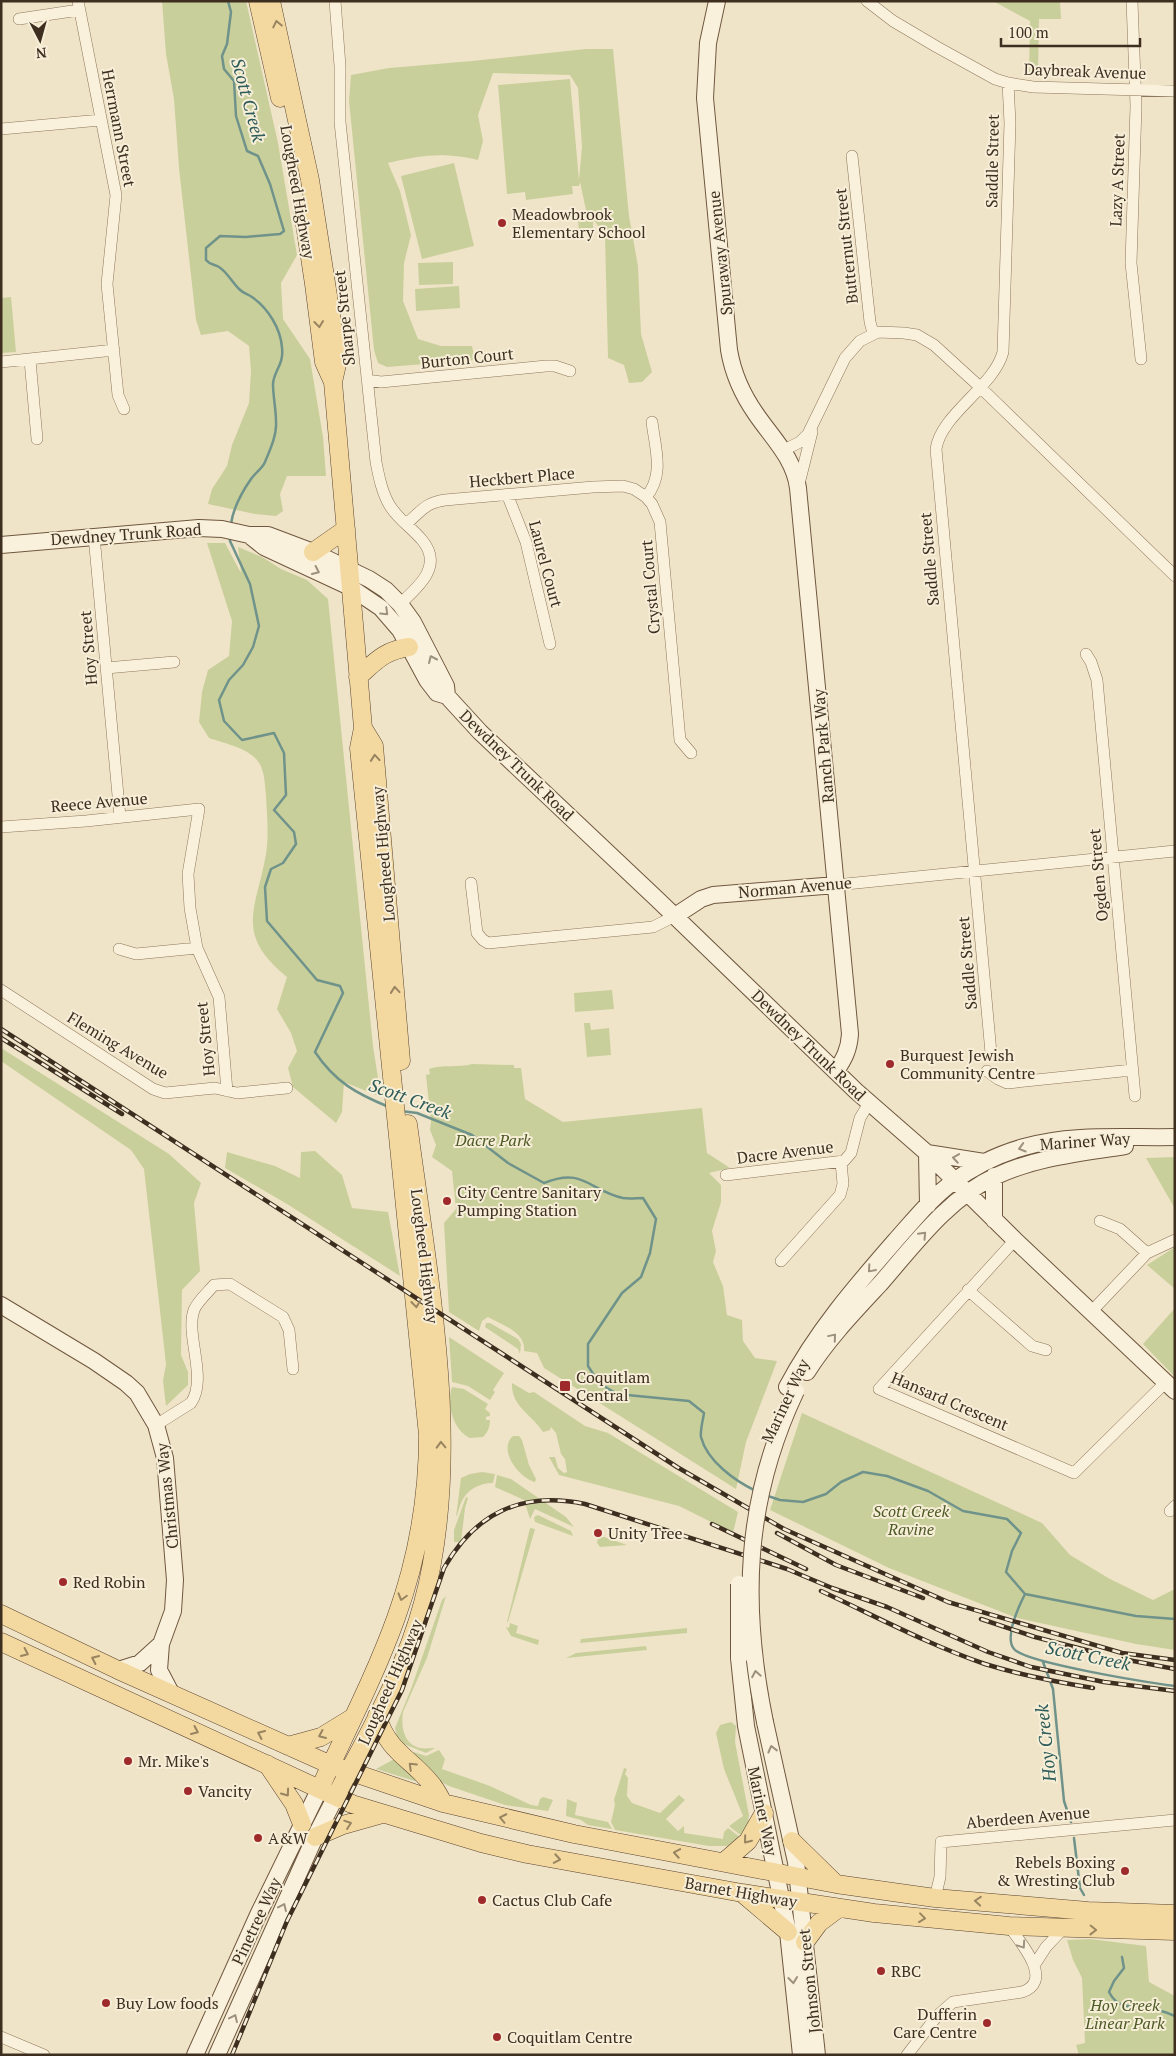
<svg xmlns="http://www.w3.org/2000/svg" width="1176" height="2056" viewBox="0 0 1176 2056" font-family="'PT Serif',serif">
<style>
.green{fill:#c9cf9b}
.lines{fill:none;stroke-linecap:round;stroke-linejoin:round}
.stream{stroke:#6f938a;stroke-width:2.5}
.street-casing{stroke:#8d765c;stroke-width:12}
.secondary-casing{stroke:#6f573f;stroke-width:18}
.primary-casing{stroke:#5b4430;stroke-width:19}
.street{stroke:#faf1dc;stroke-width:11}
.secondary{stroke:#faf1dc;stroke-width:16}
.primary{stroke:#f3d9a0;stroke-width:18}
.rail-casing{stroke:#3d2e20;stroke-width:4.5}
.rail{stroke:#f7eed8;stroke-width:2.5;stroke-dasharray:8;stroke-linecap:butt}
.secondary-bridge-casing{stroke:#6f573f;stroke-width:18;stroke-linecap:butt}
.secondary-bridge{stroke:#faf1dc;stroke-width:16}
.oneway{stroke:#988460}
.oneway2{stroke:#9c907e}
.poi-dot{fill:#9e2a2b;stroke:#f7eed8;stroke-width:2}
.labels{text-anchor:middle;stroke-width:4;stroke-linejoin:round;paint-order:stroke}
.street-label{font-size:16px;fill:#3d2e20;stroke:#f7eed8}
.poi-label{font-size:16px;fill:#3d2e20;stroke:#f7eed8;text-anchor:start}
.park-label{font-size:16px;font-style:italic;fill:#4d5a26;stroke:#f7eed8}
.water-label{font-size:18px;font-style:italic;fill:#2f5d5a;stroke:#f7eed8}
</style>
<rect width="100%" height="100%" fill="#f0e4c8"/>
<path class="green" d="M162,1H246L278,143L297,255L281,283L283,319L310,359L323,437L326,476H287L280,494L283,511L276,516L255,514L208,504L212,489L227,466L232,445L249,403L251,371L249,346L228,331L201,335L196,320L179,168L174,99L166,54Z
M993,1H1060L1061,19H1039L1038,74H1029L1030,21Z
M586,49H613L629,216L638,266L641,334L652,372L642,382L629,383L624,365L608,358L605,235L593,219V230L579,231L578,220L592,218L586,210L580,182L579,186H572L573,194L526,200L525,192L507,194L498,85L570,79L579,180L582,147L578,88L570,75L493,73L478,115L483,141L478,160C442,152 423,155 388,163L400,191L411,235L404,263L403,301L418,339L441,346H472L475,360L387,367L378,363L374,350L349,101L351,75L389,68L472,61Z
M454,163L474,246L422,259L401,176Z
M453,262V284L419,285L418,263Z
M459,286L460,308L416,311L415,289Z
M11,297L16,352L1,353V298Z
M207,543H225L241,573L238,547L262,557L281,569L307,580L328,599L373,1046L381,1097L344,1082L342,1112L336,1123L293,1087L288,1068L297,1051L291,1033L277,1009L287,977C234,934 256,910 266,854C269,836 267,815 266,797C265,786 265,769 257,760C247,748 224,743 209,738L199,722L202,692L208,670L229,656L232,621Z
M612,990L614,1009L575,1012L574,993Z
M584,1023H590L591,1030L609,1028L611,1055L587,1057Z
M1,1048L169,1154L201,1183L194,1203L200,1271L182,1290L181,1355L188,1372V1385L166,1406L163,1381L166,1364L144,1169L131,1150L1,1061Z
M472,1064L514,1065V1068H521L525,1099L563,1122L702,1108L707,1153L730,1168L709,1173L721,1185V1202L712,1231L716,1251L713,1262L723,1286L727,1315L742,1320L743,1341L755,1358L777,1361L746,1442L736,1489L544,1368L537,1353L524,1351C526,1332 502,1325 488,1317L482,1321L479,1331L449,1312L444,1223L456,1209L452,1171L432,1157L436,1145L430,1130L431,1122L426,1075L430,1074L429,1069C442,1064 458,1068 472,1064Z
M315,1151L342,1175L352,1208L388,1212L400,1276L287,1204L225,1168L227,1152L275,1166L300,1178L301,1152Z
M1175,1157V1209L1146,1158Z
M1175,1247V1289L1147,1265Z
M1175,1308V1377L1143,1344Z
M486,1323H490L518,1339L521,1344L520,1354L518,1349L485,1327Z
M449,1337L504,1373L493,1390L495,1392L490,1400L468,1386L452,1382Z
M512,1383L529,1393L534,1392L585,1426L608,1433L738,1512L733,1533L679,1506L559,1475L549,1457H555L558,1468L564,1473L567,1472L565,1459L561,1454L556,1433L551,1427L550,1430L543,1432C532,1414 511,1407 512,1383Z
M452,1387L464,1389L488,1404L485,1409L490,1413V1416L486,1417V1420H490C490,1427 488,1432 483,1437L470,1438C453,1430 446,1404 452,1387Z
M802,1413L1042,1523L1070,1555L1110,1579L1153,1600L1175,1589V1650L1136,1644L1017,1618L889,1568L770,1510Z
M513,1436H519L522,1440L529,1465L536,1479L535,1482C520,1479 497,1450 513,1436Z
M482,1472L495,1474L493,1483C479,1483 466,1490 461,1503C459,1508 458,1514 456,1517L461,1478L470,1474Z
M497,1475L511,1479L566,1517L574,1527L535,1509L530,1519L524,1500L495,1487Z
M466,1497L468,1498L465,1508L461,1542H454V1530Z
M538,1515L571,1531L573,1536L535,1522L534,1517Z
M530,1528L535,1529L508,1622H507Z
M602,1537H604L627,1545L600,1547L597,1543L598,1538Z
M446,1596L427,1658L403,1712C401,1726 403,1744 420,1748C425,1749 431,1748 435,1748L426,1753L404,1744L397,1737L395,1728L411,1689L442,1600Z
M510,1623L518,1626L516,1633L539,1640L538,1645L511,1636L506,1627L509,1628Z
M687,1628V1633L580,1643L581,1639Z
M646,1646L647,1650L566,1658L576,1653Z
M731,1722L736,1726L735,1742L749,1815L748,1823L743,1835L739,1834L729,1826L743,1816L724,1769L716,1733L720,1725Z
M439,1750L445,1759L442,1769L490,1786L531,1805L538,1806L540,1799L543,1797L553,1800L548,1811L505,1805L449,1786L439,1781L412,1754L414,1752L426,1756Z
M396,1758L421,1783L376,1769Z
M624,1768L627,1769L625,1774L628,1778L627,1796L632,1803L660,1813L679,1795L685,1800L666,1819L678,1831L684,1826V1833L723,1839L724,1832L728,1828L741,1838L727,1846H709L615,1830L611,1822L615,1805L614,1800Z
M567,1799L577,1803L575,1815L608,1822L612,1829L588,1825L581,1820L566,1816Z
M1090,1939L1146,1946L1149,1982L1175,1996V2055H1079L1076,2045L1085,2043L1082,1978L1073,1960L1067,1940Z"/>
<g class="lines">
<path class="stream" d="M228,1L231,12L227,44L222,56L224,69L234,81L236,116L247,151L258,156L270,184L284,231L280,234L246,237L220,236L206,248V260C210,265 214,264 219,267C227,272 232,282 239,289C243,293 247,294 252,297C268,308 281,329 282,348C284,365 274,370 273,384C273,396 276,409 276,422C277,435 270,450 265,462C262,469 255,473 251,479C242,492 233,509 231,524
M230,537V541L250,584L259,626L253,647L243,665L229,680L219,700L224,721L242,740L274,733L284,753L286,795L274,810L294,832L296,844L283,863L271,869L265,887L267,921L317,980L340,986L343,993L315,1052C335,1082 357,1094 389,1107
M401,1111L417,1113L472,1135L508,1163L544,1183C584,1167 588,1190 623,1198C629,1199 637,1198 643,1198L656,1219L650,1253L641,1277L622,1293L588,1344V1366L599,1383L617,1394L689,1401L704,1413C703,1420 700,1430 701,1437C707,1461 735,1481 756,1491
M768,1496L780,1500L803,1502L826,1494L841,1482L863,1472L887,1476L928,1491L963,1511L1007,1519L1021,1533L1012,1551L1006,1572L1025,1594
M1025,1594C1019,1606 1004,1637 1014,1649C1025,1663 1151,1683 1175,1686
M1025,1594L1136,1616L1175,1619
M1043,1662L1053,1689L1064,1801L1071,1822
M1074,1838L1080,1888L1084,1895
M1122,1957L1124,1968L1114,1981L1109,1992C1120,2013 1136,2004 1155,2009C1162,2011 1168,2013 1175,2016"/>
<defs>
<path id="street" d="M78,1L116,195L107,284L118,395L124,409
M335,1L340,66V122L376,462C379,477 382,493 390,506C399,520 412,528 422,540C444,566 418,587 400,604
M867,1L893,21L937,47L995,79L1008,83L1033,87L1175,91
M1132,1L1136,106L1131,263L1141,359
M19,19L79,10
M1,129L101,120
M852,156L870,322L873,333
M30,360L37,439
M1,362L114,350
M367,380L381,382L546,366H555L570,371
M784,450L800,442L808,434L845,358L860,341L878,332L904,333L917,335L934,345L980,387L1175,576
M799,484L812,432
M507,494L526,542L550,644
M646,497C665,475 655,448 652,422
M406,524C421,512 424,503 445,500L593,487L623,486L634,489L646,497L652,504L660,522L680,740L691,753
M94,536L120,817
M1086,654L1091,662L1097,680L1135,1096
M106,668L174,662
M1,827L86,821L199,809L188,874L190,908L197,948L219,997L227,1091
M471,883L477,933L483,940L488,943L653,927L675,916
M836,885L1175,851
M119,949L136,954L197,948
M1,990L153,1089L165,1093L215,1088L237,1093L287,1088
M991,1053L936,449C941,414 994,387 1003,352L1010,123L1008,83
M987,1071L998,1079L1007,1083L1132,1070
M726,1175L844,1161L851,1153L860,1118L869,1103
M1100,1221L1120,1229L1147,1253
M1015,1240L879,1389L1074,1473L1166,1382
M781,1261L840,1195L843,1184L841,1162
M968,1290L1032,1346L1046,1350
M1091,1312L1147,1253L1175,1240
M156,1425L191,1403C208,1378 185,1335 194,1310C197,1302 208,1292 214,1285L230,1284L283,1317L289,1330L293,1369
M1170,1511L1175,1506
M935,1898L940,1877L941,1842L1175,1820
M1035,1964L1046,1947L1063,1929
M1,2037L44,2055
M907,2055L937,2016L953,2002L1022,1992C1055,1981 1020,1942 1009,1926"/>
<path id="secondary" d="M717,1L708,43L705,98L729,350C733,374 742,394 756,414C773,439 794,458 798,488L850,1034C849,1050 844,1059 836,1071
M249,535L264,547L350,587L381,608L400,630L427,680L437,693L447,696L480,732L658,900L856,1091L927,1153L1015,1240L1175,1391
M1,545L199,528L222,529L249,535H268L313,552L369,579L386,590L400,604L413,622L446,686L447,696
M675,916L701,899L713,895L836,885
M927,1153L984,1162
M927,1153L928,1205
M994,1176V1220
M1,1305L94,1361L126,1383L137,1393L156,1425L165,1458L175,1580L173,1611L161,1644L159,1670L171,1693
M807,1372C827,1340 854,1312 880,1284C914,1245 948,1198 996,1176C1037,1157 1081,1153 1125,1146
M787,1387C816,1332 854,1288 895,1241C913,1221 931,1198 953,1182C974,1166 999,1154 1024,1147C1072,1133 1125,1138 1175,1137
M739,1658L746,1726L788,1932L801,2055
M118,1670L140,1663L161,1644
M765,1722L796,1862L817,2055
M195,2055L258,1915L320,1788
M217,2055L315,1837L336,1796"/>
<path id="primary" d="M258,1L280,98
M271,1L310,180L338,360L333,382L363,728L359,748L428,1435C428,1496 417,1560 396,1618C375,1676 346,1732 320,1788
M303,211L314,284L324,362L333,382
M313,552L346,529
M358,677C377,660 384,651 409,647
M363,728L374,746L401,1061
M1,1614L118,1670L331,1765L443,1803L574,1834L836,1884L935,1898L1088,1911L1175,1914
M1,1642L352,1804L481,1843L527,1854L742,1893L874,1913L1009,1926L1175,1931
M377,1716C389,1754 412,1758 433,1786C437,1791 440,1797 443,1803
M288,1746L321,1737L352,1718
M267,1764L294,1804L302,1824
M336,1796C368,1734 405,1671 423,1603C464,1452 428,1277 408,1124
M315,1837L343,1825L382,1814
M792,1841L836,1884
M725,1861L748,1841L764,1813
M742,1893L788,1932
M805,1942L819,1923L839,1908"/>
</defs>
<use href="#street" class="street-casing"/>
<use href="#secondary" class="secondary-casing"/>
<use href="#primary" class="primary-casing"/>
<use href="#street" class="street"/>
<use href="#secondary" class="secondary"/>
<use href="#primary" class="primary"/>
<defs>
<path id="rail" d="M1,1029L677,1467L784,1529L948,1602L1122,1653L1175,1660
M1,1038L122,1114
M712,1524L806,1569
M777,1533L836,1565L923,1598
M821,1591C875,1616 929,1645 985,1664C1020,1675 1057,1682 1093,1688
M981,1619L1035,1637L1094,1652
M1123,1659L1175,1669
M232,2055L287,1921L402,1690L444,1568C476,1512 522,1491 585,1504L787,1569L832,1588L887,1607L988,1652L1031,1667L1104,1682L1175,1691"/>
</defs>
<use href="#rail" class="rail-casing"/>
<use href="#rail" class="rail"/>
<defs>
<path id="secondary-bridge" d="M739,1658V1584
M765,1722C741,1605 744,1501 796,1391"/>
</defs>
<use href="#secondary-bridge" class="secondary-bridge-casing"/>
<use href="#secondary-bridge" class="secondary-bridge"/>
</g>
<defs><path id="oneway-chevron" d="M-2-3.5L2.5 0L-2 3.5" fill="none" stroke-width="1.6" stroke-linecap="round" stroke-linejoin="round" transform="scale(1.25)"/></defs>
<g class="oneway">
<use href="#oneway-chevron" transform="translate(277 24) rotate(-102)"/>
<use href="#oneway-chevron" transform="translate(319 324) rotate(83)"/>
<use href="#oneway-chevron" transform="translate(375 758) rotate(-95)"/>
<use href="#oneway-chevron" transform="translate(395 990) rotate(-95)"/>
<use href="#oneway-chevron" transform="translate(416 1304) rotate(84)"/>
<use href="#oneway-chevron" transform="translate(441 1445) rotate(-92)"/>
<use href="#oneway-chevron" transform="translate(402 1597) rotate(106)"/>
<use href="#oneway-chevron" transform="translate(25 1653) rotate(25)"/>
<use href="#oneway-chevron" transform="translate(95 1659) rotate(-155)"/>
<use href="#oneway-chevron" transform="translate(195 1731) rotate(24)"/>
<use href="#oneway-chevron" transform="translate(261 1734) rotate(-156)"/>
<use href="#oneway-chevron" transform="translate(322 1735) rotate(156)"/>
<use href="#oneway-chevron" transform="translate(412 1766) rotate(-136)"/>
<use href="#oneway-chevron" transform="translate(286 1793) rotate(54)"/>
<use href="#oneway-chevron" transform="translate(503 1818) rotate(-168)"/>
<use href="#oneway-chevron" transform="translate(348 1824) rotate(-19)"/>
<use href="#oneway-chevron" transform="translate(747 1840) rotate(129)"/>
<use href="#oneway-chevron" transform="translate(677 1853) rotate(-170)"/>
<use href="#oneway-chevron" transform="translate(557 1859) rotate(10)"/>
<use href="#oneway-chevron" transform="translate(978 1901) rotate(-175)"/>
<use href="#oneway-chevron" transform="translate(922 1918) rotate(7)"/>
<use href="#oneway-chevron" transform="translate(1093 1930) rotate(1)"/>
</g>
<g class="oneway2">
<use href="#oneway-chevron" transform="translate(316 571) rotate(25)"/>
<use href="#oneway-chevron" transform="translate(385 612) rotate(44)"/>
<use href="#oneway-chevron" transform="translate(432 659) rotate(-114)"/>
<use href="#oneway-chevron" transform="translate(1022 1148) rotate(164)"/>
<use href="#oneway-chevron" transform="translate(956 1158) rotate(-171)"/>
<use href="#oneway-chevron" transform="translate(923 1235) rotate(-47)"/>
<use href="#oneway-chevron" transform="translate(871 1269) rotate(131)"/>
<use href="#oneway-chevron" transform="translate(833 1337) rotate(-50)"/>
<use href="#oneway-chevron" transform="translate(756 1674) rotate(-100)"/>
<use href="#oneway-chevron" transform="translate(772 1749) rotate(-104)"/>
<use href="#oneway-chevron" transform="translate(283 1907) rotate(-65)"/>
<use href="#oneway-chevron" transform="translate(1022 1945) rotate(56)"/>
<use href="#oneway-chevron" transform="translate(793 1980) rotate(84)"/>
<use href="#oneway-chevron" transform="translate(234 2018) rotate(-65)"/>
</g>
<g class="poi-dot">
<circle cx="502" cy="223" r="5"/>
<circle cx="890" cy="1064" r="5"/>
<circle cx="447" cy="1201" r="5"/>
<rect x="559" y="1380" width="12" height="12" rx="2.5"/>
<circle cx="598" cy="1533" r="5"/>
<circle cx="63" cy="1582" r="5"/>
<circle cx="128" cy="1761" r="5"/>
<circle cx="188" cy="1791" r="5"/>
<circle cx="258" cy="1838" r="5"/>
<circle cx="1125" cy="1871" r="5"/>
<circle cx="482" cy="1900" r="5"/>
<circle cx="881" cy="1971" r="5"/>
<circle cx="106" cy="2003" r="5"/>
<circle cx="987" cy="2023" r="5"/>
<circle cx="497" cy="2037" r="5"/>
</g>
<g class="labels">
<g class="street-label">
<text transform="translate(1085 71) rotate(2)" y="6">Daybreak Avenue</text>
<text transform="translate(119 128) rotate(79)" y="6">Herrmann Street</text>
<text transform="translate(992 161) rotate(-89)" y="6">Saddle Street</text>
<text transform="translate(1117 180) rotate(-88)" y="6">Lazy A Street</text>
<text transform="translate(298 192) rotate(80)" y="6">Lougheed Highway</text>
<text transform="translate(846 246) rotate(-96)" y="6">Butternut Street</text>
<text transform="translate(720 253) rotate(-96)" y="6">Spuraway Avenue</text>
<text transform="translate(344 318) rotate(-96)" y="6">Sharpe Street</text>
<text transform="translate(467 358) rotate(-6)" y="6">Burton Court</text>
<text transform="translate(522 477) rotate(-5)" y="6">Heckbert Place</text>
<text transform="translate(126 534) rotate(-4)" y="6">Dewdney Trunk Road</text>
<text transform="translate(929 559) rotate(-95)" y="6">Saddle Street</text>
<text transform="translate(546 564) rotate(75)" y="6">Laurel Court</text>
<text transform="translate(650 587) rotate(-95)" y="6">Crystal Court</text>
<text transform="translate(88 648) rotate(-95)" y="6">Hoy Street</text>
<text transform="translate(823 746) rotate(-95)" y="6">Ranch Park Way</text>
<text transform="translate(517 765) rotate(44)" y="6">Dewdney Trunk Road</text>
<text transform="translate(99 802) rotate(-5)" y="6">Reece Avenue</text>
<text transform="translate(383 854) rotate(-95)" y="6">Lougheed Highway</text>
<text transform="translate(1098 875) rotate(-95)" y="6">Ogden Street</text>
<text transform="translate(795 887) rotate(-5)" y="6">Norman Avenue</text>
<text transform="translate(967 963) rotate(-95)" y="6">Saddle Street</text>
<text transform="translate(205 1039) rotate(-96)" y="6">Hoy Street</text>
<text transform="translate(118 1045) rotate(31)" y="6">Fleming Avenue</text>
<text transform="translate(809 1045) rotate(44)" y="6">Dewdney Trunk Road</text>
<text transform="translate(1085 1141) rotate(-4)" y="6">Mariner Way</text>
<text transform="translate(785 1152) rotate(-7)" y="6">Dacre Avenue</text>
<text transform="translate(425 1256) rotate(83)" y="6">Lougheed Highway</text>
<text transform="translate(785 1401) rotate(-65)" y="6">Mariner Way</text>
<text transform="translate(950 1401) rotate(23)" y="6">Hansard Crescent</text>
<text transform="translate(167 1496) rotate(-96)" y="6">Christmas Way</text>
<text transform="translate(390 1682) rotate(-66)" y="6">Lougheed Highway</text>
<text transform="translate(763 1811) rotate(78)" y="6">Mariner Way</text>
<text transform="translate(1028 1817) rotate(-5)" y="6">Aberdeen Avenue</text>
<text transform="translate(741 1892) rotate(10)" y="6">Barnet Highway</text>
<text transform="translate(256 1921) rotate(-65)" y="6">Pinetree Way</text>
<text transform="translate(809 1981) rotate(-96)" y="6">Johnson Street</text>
</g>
<g class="poi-label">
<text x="512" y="220">Meadowbrook<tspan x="512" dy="18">Elementary School</tspan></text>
<text x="900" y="1061">Burquest Jewish<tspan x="900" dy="18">Community Centre</tspan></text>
<text x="457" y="1198">City Centre Sanitary<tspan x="457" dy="18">Pumping Station</tspan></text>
<text x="576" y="1383">Coquitlam<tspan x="576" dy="18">Central</tspan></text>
<text x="608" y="1539">Unity Tree</text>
<text x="73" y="1588">Red Robin</text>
<text x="138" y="1767">Mr. Mike's</text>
<text x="198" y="1797">Vancity</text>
<text x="268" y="1844">A&amp;W</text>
<text x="1115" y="1868" text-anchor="end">Rebels Boxing<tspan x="1115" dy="18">&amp; Wresting Club</tspan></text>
<text x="492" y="1906">Cactus Club Cafe</text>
<text x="891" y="1977">RBC</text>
<text x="116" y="2009">Buy Low foods</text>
<text x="977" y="2020" text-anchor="end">Dufferin<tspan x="977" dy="18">Care Centre</tspan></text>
<text x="507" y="2043">Coquitlam Centre</text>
</g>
<g class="park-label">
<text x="493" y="1146">Dacre Park</text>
<text x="911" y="1517">Scott Creek<tspan x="911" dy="18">Ravine</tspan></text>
<text x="1125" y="2011">Hoy Creek<tspan x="1125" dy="18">Linear Park</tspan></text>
</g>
<g class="water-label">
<text transform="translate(248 100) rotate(75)" y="6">Scott Creek</text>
<text transform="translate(410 1099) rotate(20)" y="6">Scott Creek</text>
<text transform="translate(1088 1656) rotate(12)" y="6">Scott Creek</text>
<text transform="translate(1046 1743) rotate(-96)" y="6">Hoy Creek</text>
</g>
</g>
<rect width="1176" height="2056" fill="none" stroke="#3d2e20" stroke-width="5"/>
<g transform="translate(40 40) rotate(174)" stroke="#f7eed8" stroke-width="4" paint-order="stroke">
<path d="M0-4L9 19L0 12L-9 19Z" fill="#3d2e20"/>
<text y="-8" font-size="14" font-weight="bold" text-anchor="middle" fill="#3d2e20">N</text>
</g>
<path d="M1001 38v8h139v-8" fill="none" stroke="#3d2e20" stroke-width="2.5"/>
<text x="1008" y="38" font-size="15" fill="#3d2e20" stroke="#f7eed8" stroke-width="4" paint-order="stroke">100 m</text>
</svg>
